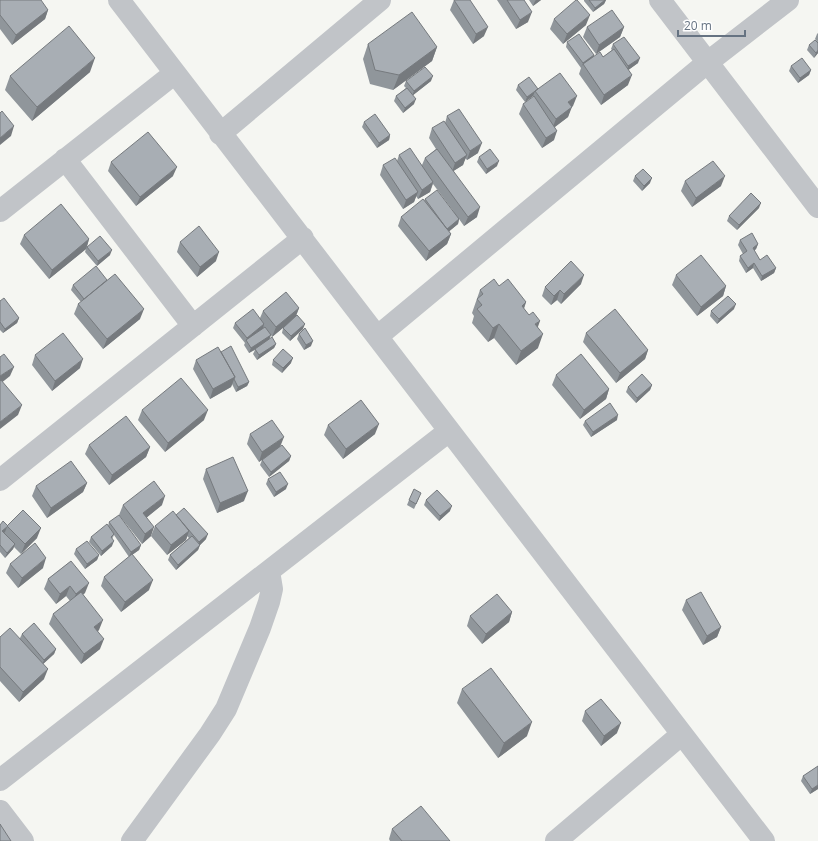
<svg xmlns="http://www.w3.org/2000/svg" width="818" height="841" viewBox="0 0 818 841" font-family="'Open Sans',sans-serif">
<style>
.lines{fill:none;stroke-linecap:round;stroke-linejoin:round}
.minor{stroke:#c1c4c8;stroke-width:22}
.wall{fill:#90969b}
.shaded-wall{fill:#767a7e}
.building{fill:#a8aeb4;stroke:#767a7e}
</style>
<rect width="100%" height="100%" fill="#f5f6f2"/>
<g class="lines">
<path class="minor" d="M119,0L764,841
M660,0L818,207
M220,134L380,0
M65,159L193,326
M0,211L175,73
M378,336L708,62L788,0
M0,480L303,238
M0,780L449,431
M0,811L23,841
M132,841L210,734L226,709L260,628L269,602L272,589L269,571
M556,841L682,734"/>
</g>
<path class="wall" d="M0,0L48,10L45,19L12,45L0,29Z
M454,0L484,36L473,44L450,10Z
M497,0H524L528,22L516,29Z
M529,0H541L533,6Z
M584,0H606L604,4L593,12L584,1Z
M554,19L586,25L563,44L550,29Z
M587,27H624L620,37L596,54L583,37Z
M818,33V43L815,39L817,34Z
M567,42L594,55L593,57H603L612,50L611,49L613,44L638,63L628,70V85L601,105L579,74L581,68L566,47Z
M368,44L437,47L432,61L393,90L370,84L363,59Z
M809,45L818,53L814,58L807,50Z
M791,66L811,70L809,75L798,83L789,71Z
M90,72L32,121L5,90L10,76Z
M406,81H431L413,95L414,104L403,113L394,101L396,96L406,88L404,86Z
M518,85L538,89L573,106L571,107L568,117L555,127L554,140L542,148L519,114L523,104L533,98V96L525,102L516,90Z
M447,116L478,153L467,160L465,158L463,165L453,171L477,217L464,226L459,219L458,224L449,231L451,234L447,244L426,261L398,226L401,217L424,201L425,199L454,212L433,184L430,192L418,199L416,196L414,202L403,209L380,175L383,165L397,161L399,155L422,165L425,158L436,149L429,138L432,128L445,123Z
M364,122L390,135L389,140L377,148L362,127Z
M479,157L497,166L486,174L477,162Z
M111,162L173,176L136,206L108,171Z
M635,176L650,183L642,191L633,181Z
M685,181L721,186L692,207L681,191Z
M759,208L737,230L727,221L729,216Z
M24,235L89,239L87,247L110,255L97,266L85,252L86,249L49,279L20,244Z
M740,240L758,244L756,249L754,251L760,260L776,268L774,273L761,281L753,268L746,273L739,261L740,256L743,254L738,245Z
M180,242L216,261L197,277L177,252Z
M676,275L726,286L723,296L697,316L672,285Z
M107,280L140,319L103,349L74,314L78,304L81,302L71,290L73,285Z
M581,284L561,304L557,300L551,305L542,296L545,287Z
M499,286L526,302L524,309L538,328V348L516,365L494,338L488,342L472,323L474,316L472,313L480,290Z
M0,301L19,318L17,323L3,333L0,330Z
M299,308L296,316L303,329L290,341L282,333L283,328L286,325L272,337L271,335L269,339L276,344L274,348L257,360L253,354L255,350L249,353L244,345L245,343L233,328L235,323L260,318L263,311Z
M734,309L717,324L710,316L711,311Z
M586,333L648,350L645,359L616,383L583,342Z
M299,334L311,346L304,350L297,339Z
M221,352L249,382L247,386L236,392L232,384L231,387L210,399L193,369L196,360Z
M35,355L80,368L52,391L32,365Z
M273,360L291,363L282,373L272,365Z
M556,375L609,389L606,399L580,419L552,385Z
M652,385L650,390L636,403L626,392L628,387Z
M142,410L204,420L165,452L138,420Z
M617,420L591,437L583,425L585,421Z
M328,425L375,434L343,459L324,435Z
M250,434L281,447L291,456L289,461L269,477L260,465L262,460L272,453L259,462L247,444Z
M89,445L150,447L146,457L109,485L85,454Z
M206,469L244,501L217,513L203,479Z
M268,479L286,489L274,497L266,484Z
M87,483L83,492L47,518L32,496L36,486Z
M419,498L414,509L407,505L409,500Z
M426,500L450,511L439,521L424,505Z
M123,505H162L147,517L151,536L142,544L119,515Z
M176,515L206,539L200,545L198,550L176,570L168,560L170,555L189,538L187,536L186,540L167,555L151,536L155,526Z
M109,522L141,545L139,550L132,555L149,590L121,612L101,586L104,577L129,557L114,535L112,539V546L101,556L89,542L91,537L108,526Z
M0,525L8,526L37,538L21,554L14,547L13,549L5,558L0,552Z
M76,549L99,555L97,560L85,569L74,554Z
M71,561L85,593L83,594L99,630L98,631L100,649L81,664L49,624L53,614L70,601L66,596L56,604L44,589L48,579Z
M10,564L43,568L18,588L6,573Z
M686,600L721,627L717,637L703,645L682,610Z
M512,612L509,622L482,644L467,626L470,616Z
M22,634L56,649L54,654L43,664L44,679L19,702L0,681V637L20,638Z
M462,689L527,736L498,758L457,703Z
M585,711L617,733L601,746L582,721Z
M818,766V789L810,794L801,781L803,776Z
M392,829L450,841H390L389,839Z"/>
<path class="shaded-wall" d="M536,0H541L533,6L535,1Z
M605,0H606L604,4L593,12L595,8Z
M48,10L45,19L12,45L16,35Z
M532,12L528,22L516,29L520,20Z
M590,15L586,25L563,44L567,34Z
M488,27L484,36L473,44L476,34Z
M624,27L620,37L596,54L599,45Z
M437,47L432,61L393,90L399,75Z
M818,50V53L814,58L816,53Z
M594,55L592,60L583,64L581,68L583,63Z
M95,58L90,72L32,121L37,107Z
M640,58L638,63L627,71L628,66Z
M811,70L809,75L798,83L800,78Z
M632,75L628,85L601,105L604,95Z
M433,76L431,81L412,96L414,91Z
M535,91L533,96L525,102L527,97Z
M577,96L573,106L565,112L568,102Z
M416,99L414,104L403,113L405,108Z
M572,107L568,117L552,129L556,119Z
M14,126L11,136L0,145V138Z
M557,131L554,140L542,148L546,138Z
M390,135L389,140L377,148L379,143Z
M482,143L478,153L467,160L470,151Z
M467,155L463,165L452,172L455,163Z
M499,161L497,166L486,174L487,169Z
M177,167L173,176L136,206L140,197Z
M725,176L721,186L692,207L696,198Z
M652,178L650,183L642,191L644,186Z
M433,182L430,192L418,199L422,190Z
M418,192L414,202L403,209L406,200Z
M761,203L759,208L737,230L739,225Z
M480,207L477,217L464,226L468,217Z
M459,219L458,224L446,234L447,229Z
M451,234L447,244L426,261L429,251Z
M89,239L86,249L49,279L52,270Z
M758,244L756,249L751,253L753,248Z
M112,250L110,255L97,266L98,261Z
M219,252L216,261L197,277L200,267Z
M754,263L753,268L746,273L748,268Z
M776,268L774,273L761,281L762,276Z
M584,275L581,284L561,304L564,294Z
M726,286L723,296L697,316L701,307Z
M560,290L557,300L551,305L554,296Z
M526,302L521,316L522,306Z
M736,304L734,309L717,324L719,319Z
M299,308L295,318L272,337L276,327Z
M144,309L140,319L103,349L107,339Z
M19,318L17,323L3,333L5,329Z
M540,321L535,335V324Z
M264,324L263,329L247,341L246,340L245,343L247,338Z
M305,324L303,329L290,341L291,336Z
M499,324L494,338L488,342L493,328Z
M543,334L538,348L516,365L521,351Z
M271,335L269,340L249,353L251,348Z
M313,341L311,346L304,350L306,345Z
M276,344L274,348L257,360L259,355Z
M648,350L645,359L616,383L620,373Z
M293,358L291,363L282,373L283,368Z
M83,359L80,368L52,391L55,381Z
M14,367L10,376L0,384V376Z
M235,377L231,387L210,399L213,389Z
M249,382L247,386L236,392L238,387Z
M652,385L650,390L636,403L637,398Z
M609,389L606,399L580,419L584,410Z
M22,405L18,415L0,429V422Z
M208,410L204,420L165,452L168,443Z
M618,415L617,420L591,437L593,432Z
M379,424L375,434L343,459L346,449Z
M284,437L280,447L259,462L262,452Z
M150,447L146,457L109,485L112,475Z
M291,456L289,461L269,477L271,472Z
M87,483L83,492L47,518L51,508Z
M288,484L286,489L274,497L276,492Z
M248,491L244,501L217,513L220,503Z
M165,496L162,505L140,523L143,513Z
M452,506L450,511L439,521L440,516Z
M7,527L5,532L1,536L2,531Z
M154,527L151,536L142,544L145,534Z
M41,528L37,538L21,554L25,544Z
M189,531L186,540L167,555L171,545Z
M208,534L206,539L200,545L198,550L176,570L178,565L198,547L199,542Z
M114,541L112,546L101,556L102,551Z
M15,544L13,549L5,558L7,553Z
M141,545L139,550L129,557L131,552Z
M99,555L97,560L85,569L87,564Z
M46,558L43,568L18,588L22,578Z
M153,580L149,590L121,612L125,602Z
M89,583L85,593L72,603L76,594Z
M70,586L66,596L56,604L60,594Z
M512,612L509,622L482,644L486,634Z
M103,620L99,630L91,636L94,627Z
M721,627L717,637L703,645L707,636Z
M104,639L100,649L81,664L84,654Z
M56,649L54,654L42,665L44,660Z
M48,669L44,679L19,702L23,692Z
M532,722L527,736L498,758L504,743Z
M621,723L617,733L601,746L604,736Z
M818,785V789L810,794L812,789Z"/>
<path class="building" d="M0,0H41L48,10L16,35L0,15Z
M454,0H470L488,27L476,34Z
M507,0H524L532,12L520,20Z
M576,0H577L590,15L567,34L554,19Z
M589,0H605L595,8Z
M612,10L624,27L599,45L587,27Z
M412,12L437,47L399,75L375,70L368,44Z
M69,26L95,58L37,107L10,76Z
M579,34L594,55L583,63L567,42Z
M624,37L640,58L628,66L613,44Z
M815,40L818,43V50L816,53L809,45Z
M614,49L632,75L604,95L583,64L600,52L603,57Z
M802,58L811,70L800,78L791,66Z
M425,67L433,76L414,91L406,81Z
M560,73L577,96L568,102L572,107L556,119L535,91Z
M529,77L538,89L527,97L518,85Z
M407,88L416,99L405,108L396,96Z
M534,96L557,131L546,138L523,104Z
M459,109L482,143L470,151L447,116Z
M2,111L14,126L0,138V113Z
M375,114L390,135L379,143L364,122Z
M444,121L467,155L455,163L432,128Z
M148,132L177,167L140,197L111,162Z
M410,148L433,182L422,190L399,155Z
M437,149L480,207L468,217L425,158Z
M490,149L499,161L487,169L479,157Z
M395,158L418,192L406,200L383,165Z
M713,161L725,176L696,198L685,181Z
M643,169L652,178L644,186L635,176Z
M437,190L459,219L447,229L425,199Z
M751,193L761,203L739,225L729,216Z
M423,199L451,234L429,251L401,217Z
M61,204L89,239L52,270L24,235Z
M199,226L219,252L200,267L180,242Z
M752,233L758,244L753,248L760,260L767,255L776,268L762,276L754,263L748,268L740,256L747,251L740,240Z
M100,236L112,250L98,261L87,247Z
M701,255L726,286L701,307L676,275Z
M571,261L584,275L564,294L560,290L554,296L545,287Z
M96,266L107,280L84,299L73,285Z
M115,274L144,309L107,339L78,304Z
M494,279L499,286L508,279L526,302L522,306L529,315L533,312L540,321L535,324L543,334L521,351L499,324L493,328L477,309L482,305L477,299L483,294L480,290Z
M286,292L299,308L276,327L263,311Z
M728,296L736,304L719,319L711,311Z
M4,298L19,318L5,329L0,322V301Z
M253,309L264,324L247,338L235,323Z
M615,309L648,350L620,373L586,333Z
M297,315L305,324L291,336L283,328Z
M265,327L271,335L251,348L246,340Z
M305,328L313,341L306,345L299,334Z
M63,333L83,359L55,381L35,355Z
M272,337L276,344L259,355L255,349Z
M231,346L249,382L238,387L234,379L235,377L221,352Z
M218,347L235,377L213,389L196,360Z
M283,349L293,358L283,368L273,360Z
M4,354L14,367L0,376V357Z
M581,354L609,389L584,410L556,375Z
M642,374L652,385L637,398L628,387Z
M181,378L208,410L168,443L142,410Z
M1,380L22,405L0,422V381Z
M361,400L379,424L346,449L328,425Z
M610,403L618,415L593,432L585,421Z
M126,416L150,447L112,475L89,445Z
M272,420L284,437L262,452L250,434Z
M282,445L291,456L271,472L262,460Z
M233,457L248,491L220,503L206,469Z
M71,461L87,483L51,508L36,486Z
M280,472L288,484L276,492L268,479Z
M154,481L165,496L143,513L154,527L145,534L123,505Z
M414,489L421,493L416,504L409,500Z
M437,490L452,506L440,516L426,500Z
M184,508L208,534L199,542L176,515Z
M23,510L41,528L25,544L7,526Z
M173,511L189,531L171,545L155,526Z
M119,515L141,545L131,552L109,522Z
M3,521L8,526L2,531L15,544L7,553L0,545V525Z
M107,524L114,534L111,537L114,541L102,551L91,537Z
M192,536L200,545L178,565L170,555Z
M87,541L99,555L87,564L76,549Z
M35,543L46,558L22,578L10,564Z
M132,554L153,580L125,602L104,577Z
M71,561L89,583L76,594L70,586L60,594L48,579Z
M81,592L103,620L94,627L104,639L84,654L53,614Z
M701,592L721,627L707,636L686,600Z
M497,594L512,612L486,634L470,616Z
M34,623L56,649L44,660L22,634Z
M10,628L48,669L23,692L0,667V637Z
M491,668L532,722L504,743L462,689Z
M601,699L621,723L604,736L585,711Z
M818,766V785L812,789L803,776Z
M421,806L450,841H402L392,829Z
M0,824L11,841H0Z"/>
<path d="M678 30v6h67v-6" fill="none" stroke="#667382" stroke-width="2"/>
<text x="684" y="30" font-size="12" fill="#667382" stroke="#ffffff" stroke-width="3" paint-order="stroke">20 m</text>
</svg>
